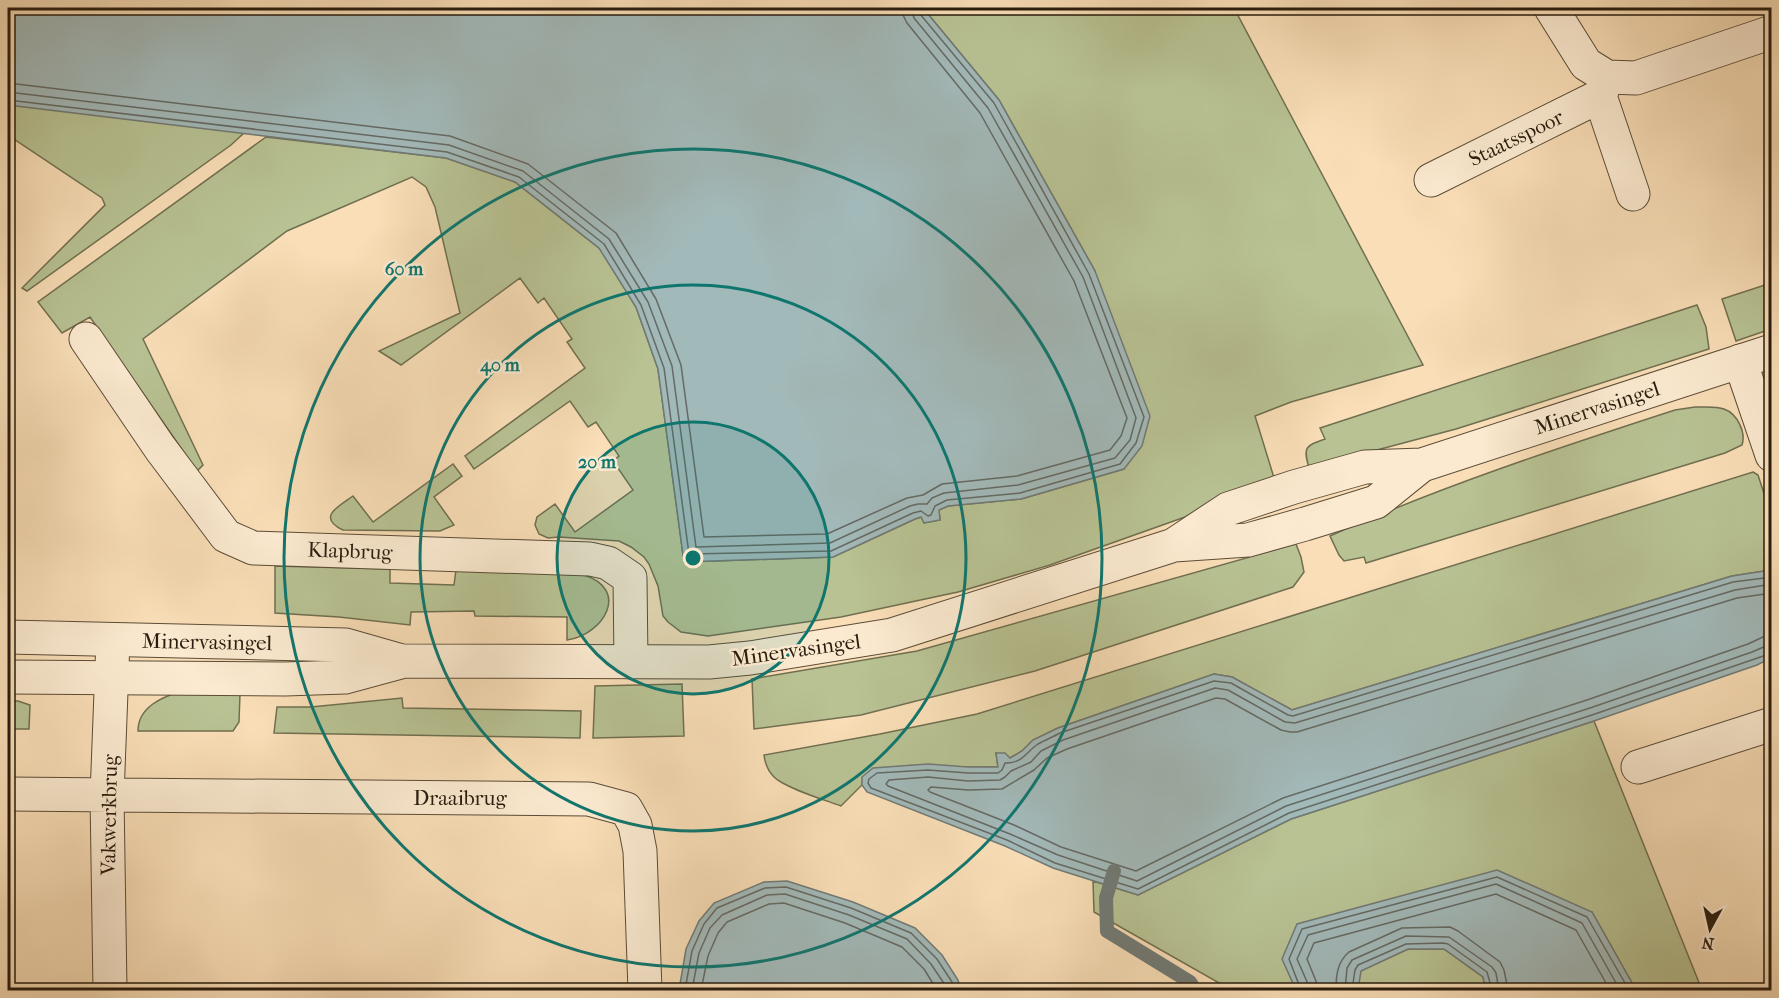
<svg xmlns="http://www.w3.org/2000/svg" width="1779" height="998" viewBox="0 0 1779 998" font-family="'IM FELL French Canon',serif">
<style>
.green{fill:#b8c293;stroke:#706f50;stroke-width:1.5}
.water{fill:#a2b9b9;stroke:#717a75;stroke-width:1.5}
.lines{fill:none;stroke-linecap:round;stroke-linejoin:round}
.shore{stroke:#656a64;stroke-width:1.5}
.stream{stroke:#717a75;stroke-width:14}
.minor-casing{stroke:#5c4c38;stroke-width:35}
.tertiary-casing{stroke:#5c4c38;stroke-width:35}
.minor{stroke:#fbead0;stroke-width:33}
.tertiary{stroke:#fbead0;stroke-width:33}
.ring{fill:none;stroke:#0f766e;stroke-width:3}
.labels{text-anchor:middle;stroke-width:5;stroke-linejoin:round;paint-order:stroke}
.street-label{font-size:21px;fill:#281c0e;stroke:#fbead0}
.centre{fill:#0f766e;stroke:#fbead0;stroke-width:3}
.ring-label{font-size:18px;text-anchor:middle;font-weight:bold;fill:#0f766e;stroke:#fbead0;stroke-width:5;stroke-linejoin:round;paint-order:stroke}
</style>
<rect width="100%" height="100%" fill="#f9deb7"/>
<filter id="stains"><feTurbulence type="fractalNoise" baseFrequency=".00333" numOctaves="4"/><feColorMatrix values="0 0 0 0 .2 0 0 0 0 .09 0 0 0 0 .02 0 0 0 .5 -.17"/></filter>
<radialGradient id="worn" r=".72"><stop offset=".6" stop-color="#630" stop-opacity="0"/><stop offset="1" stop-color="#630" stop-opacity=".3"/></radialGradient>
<path class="green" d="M923,8H1234L1423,365L1291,402L1255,416L1275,481L1236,491L1185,517L1050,565L958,592L841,617L708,636L681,632L668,622L663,616L658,586L649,564L644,557L631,547L619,541L559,537L548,538L539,534L535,525L537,517L555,504L575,532L633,490L613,461L619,456L596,422L588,427L570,401L474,469L465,456L585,368L567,342L572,339L544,298L538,303L520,278L401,365L379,351L460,313L435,207L426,187L412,177L287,231L143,339L203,465L197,471L90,317L62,333L38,302L266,137L446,158L515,182L600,249L636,307L658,369L684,562L833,557L915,519L921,517L924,523L940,520L939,510L948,506L1021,499L1124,469L1095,271L999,100Z
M8,104L245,132L231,145L27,291L22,288L105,205L102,198L8,135Z
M1771,283V329L1736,341L1722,299Z
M1697,305L1706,327L1709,349L1456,429L1309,468C1303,447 1305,446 1325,439L1320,428Z
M1695,407C1704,407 1717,406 1724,409C1738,414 1746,433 1742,445L1725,453L1366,563L1364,557L1344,561L1339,555L1330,536C1442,486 1558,448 1675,410Z
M453,464L462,476L434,497L454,525L440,531L343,530C316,517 339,506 353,496L373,522Z
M1753,472L1758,475L1771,515V570L1732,576L1292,710L1232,677L1214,674L1058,728L1033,740L1022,751L1010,758L996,753L998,767H968L863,777L862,785L841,806C825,800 785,788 774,777C767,770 765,763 764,755L880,734L977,714Z
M1296,544L1301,557L1304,572L1293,587L1035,671L861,715L754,729L752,679L917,651Z
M275,566L390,569V583L454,585L456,570L584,575C631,590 603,635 567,640V617L475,616L474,611L411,612L410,625L339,617L275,613Z
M682,684L684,736L593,738L595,686Z
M182,691L240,694L239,722L233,731H138C138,707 162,697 182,691Z
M402,698L403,708L581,711L580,738L274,733L277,707H311Z
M8,701H18L30,705L29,729H8Z
M1594,721L1702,990H1636L1592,912L1283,959L1296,990H1224L1221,984L1094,912L1093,881L1138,895L1291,819Z
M1408,949H1444L1483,977L1486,990H1358L1360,971Z"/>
<path class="water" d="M8,8H923L999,100L1095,271L1150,416L1142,446L1124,469L1021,499L948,506L939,510L940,520L924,523L921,517L915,519L833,557L684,562L658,369L636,307L599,248L515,182L446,158L8,105Z
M1771,570V658L1757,665L1594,721L1291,819L1138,895L1053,868L1005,846L867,792L862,785V777L873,768L928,764L968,767H998L996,753H1005L1010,758L1022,751L1033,740L1058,728L1214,674L1232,677L1292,710L1732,576Z
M1497,870L1592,912L1636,990H1486L1483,977L1444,949H1408L1361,971L1358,990H1296L1282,959L1297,924Z
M787,881L853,902L915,928L942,955L958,980L961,990H679L686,949L699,921L714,903L764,882Z"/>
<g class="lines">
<path class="shore" d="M8,83L450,136L528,164L616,233L656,299L681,365L704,537L827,534L907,498L923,495L942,484L1017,476L1110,450L1121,436L1127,418L1074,281L980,113L907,23L903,15L902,8
M8,92L449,145L523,171L609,239L648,302L672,366L696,547L830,543L910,506L918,504H927L932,498L944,493L1018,485L1115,458L1130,440L1136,418L1083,277L988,108L914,18L911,8
M8,100L447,152L519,177L604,244L641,305L664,368L689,554L831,551L913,513L921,511L928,516L931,515L935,506L947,500L1020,493L1120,464L1136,443L1144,417L1089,274L994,103L920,14L919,8
M1772,577L1733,582L1293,716L1288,715L1231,683L1214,681L1060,733C1053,737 1045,740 1038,744C1026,752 1022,764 1005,763L1002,770L998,773H968L928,770L877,773L869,779L868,783L871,788L1007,840L1055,863L1138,889L1289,813L1592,715L1772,653
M1772,584L1735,590L1295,723L1285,722L1228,690L1215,688L1063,740L1041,751L1031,762L1011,771L1005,777L1000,780L968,781L928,777L889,780L886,784L888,786L1010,834L1058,855L1137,881L1286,806L1590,708L1752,652L1766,646L1772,645
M1772,593L1737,598L1297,732H1290L1281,730L1225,699L1216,698L1067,749L1047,758L1034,770L1002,789L968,790L931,787L928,790L930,792L1014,825L1061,847L1136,871L1283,798L1587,700L1748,644L1763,637L1772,636
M685,990L692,951L704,924L717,908L765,888L786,887L851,908L911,933L937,959L952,982L955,990
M692,990L699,953L710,928L722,915L767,895L785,894L849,915L907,939L931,964L945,985L947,990
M701,990L708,956L718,933L727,922L769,904L784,903L845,923L902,947L924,969L937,990
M1301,990L1289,959L1302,929L1497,877L1587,917L1629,990
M1308,990V984L1297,959L1308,935L1496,884L1582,923L1620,990
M1317,990L1316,981L1307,959L1314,943L1496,894L1576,930L1610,990
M1336,990C1336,976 1337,962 1349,952L1402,928L1450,927L1458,931L1500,962L1504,970L1508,990
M1345,990L1347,968L1352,960L1406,936L1449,937L1492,967L1496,973L1499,990
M1352,990L1355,970L1358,965L1406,944L1443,943L1448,944L1487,972L1492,990"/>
<path class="stream" d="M1114,871L1106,898L1107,931L1190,982L1195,990"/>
<defs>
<path id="minor" d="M1551,8L1586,64L1607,77L1636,78L1772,32
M1607,77L1600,96L1633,194
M1431,180L1600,96
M86,339L160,448L226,536L253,548L590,559L608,563L630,578L631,662
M1740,361L1772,455
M1638,767L1772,724
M8,794L589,799L626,809L635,825L640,851L645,990
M110,990L107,796L113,640"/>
<path id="tertiary" d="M1175,544L1228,509L1294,487L1365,467L1422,465L1772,351
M8,637L346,645L402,661
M8,677L285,679L345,677L404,661L709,662L750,658L892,635L1174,545L1248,540L1305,524L1376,502L1422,465"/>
</defs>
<use href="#minor" class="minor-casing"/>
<use href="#tertiary" class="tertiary-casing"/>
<use href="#minor" class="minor"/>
<use href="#tertiary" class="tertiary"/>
</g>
<circle cx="693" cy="558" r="136" fill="#0f766e" fill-opacity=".12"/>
<g class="ring">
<circle cx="693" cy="558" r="136"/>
<circle cx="693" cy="558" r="273"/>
<circle cx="693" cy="558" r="409"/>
</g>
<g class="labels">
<g class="street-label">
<text transform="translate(1516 138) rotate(-26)" y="7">Staatsspoor</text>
<text transform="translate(1597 408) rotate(-18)" y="7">Minervasingel</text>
<text transform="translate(350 551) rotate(2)" y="7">Klapbrug</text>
<text transform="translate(207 642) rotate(1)" y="7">Minervasingel</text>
<text transform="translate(796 650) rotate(-8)" y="7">Minervasingel</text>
<text x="460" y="805">Draaibrug</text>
<text transform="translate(109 815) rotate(-89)" y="7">Vakwerkbrug</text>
</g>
</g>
<circle cx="693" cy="558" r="9" class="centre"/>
<g class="ring-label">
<text x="404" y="275">60 m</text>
<text x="500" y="371">40 m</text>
<text x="597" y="468">20 m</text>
</g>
<rect width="1779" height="998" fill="none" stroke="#f9deb7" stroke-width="30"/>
<rect x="9" y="9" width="1761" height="980" fill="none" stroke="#281c0e" stroke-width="3"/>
<rect x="15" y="15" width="1749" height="968" fill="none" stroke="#281c0e" stroke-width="1.5"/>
<g transform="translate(1710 929) rotate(188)" stroke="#fbead0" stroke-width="4.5" paint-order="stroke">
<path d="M0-4.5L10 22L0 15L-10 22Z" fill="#281c0e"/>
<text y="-9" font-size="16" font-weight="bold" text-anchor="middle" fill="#281c0e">N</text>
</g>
<rect width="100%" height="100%" filter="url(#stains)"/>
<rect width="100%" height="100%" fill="url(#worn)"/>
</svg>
